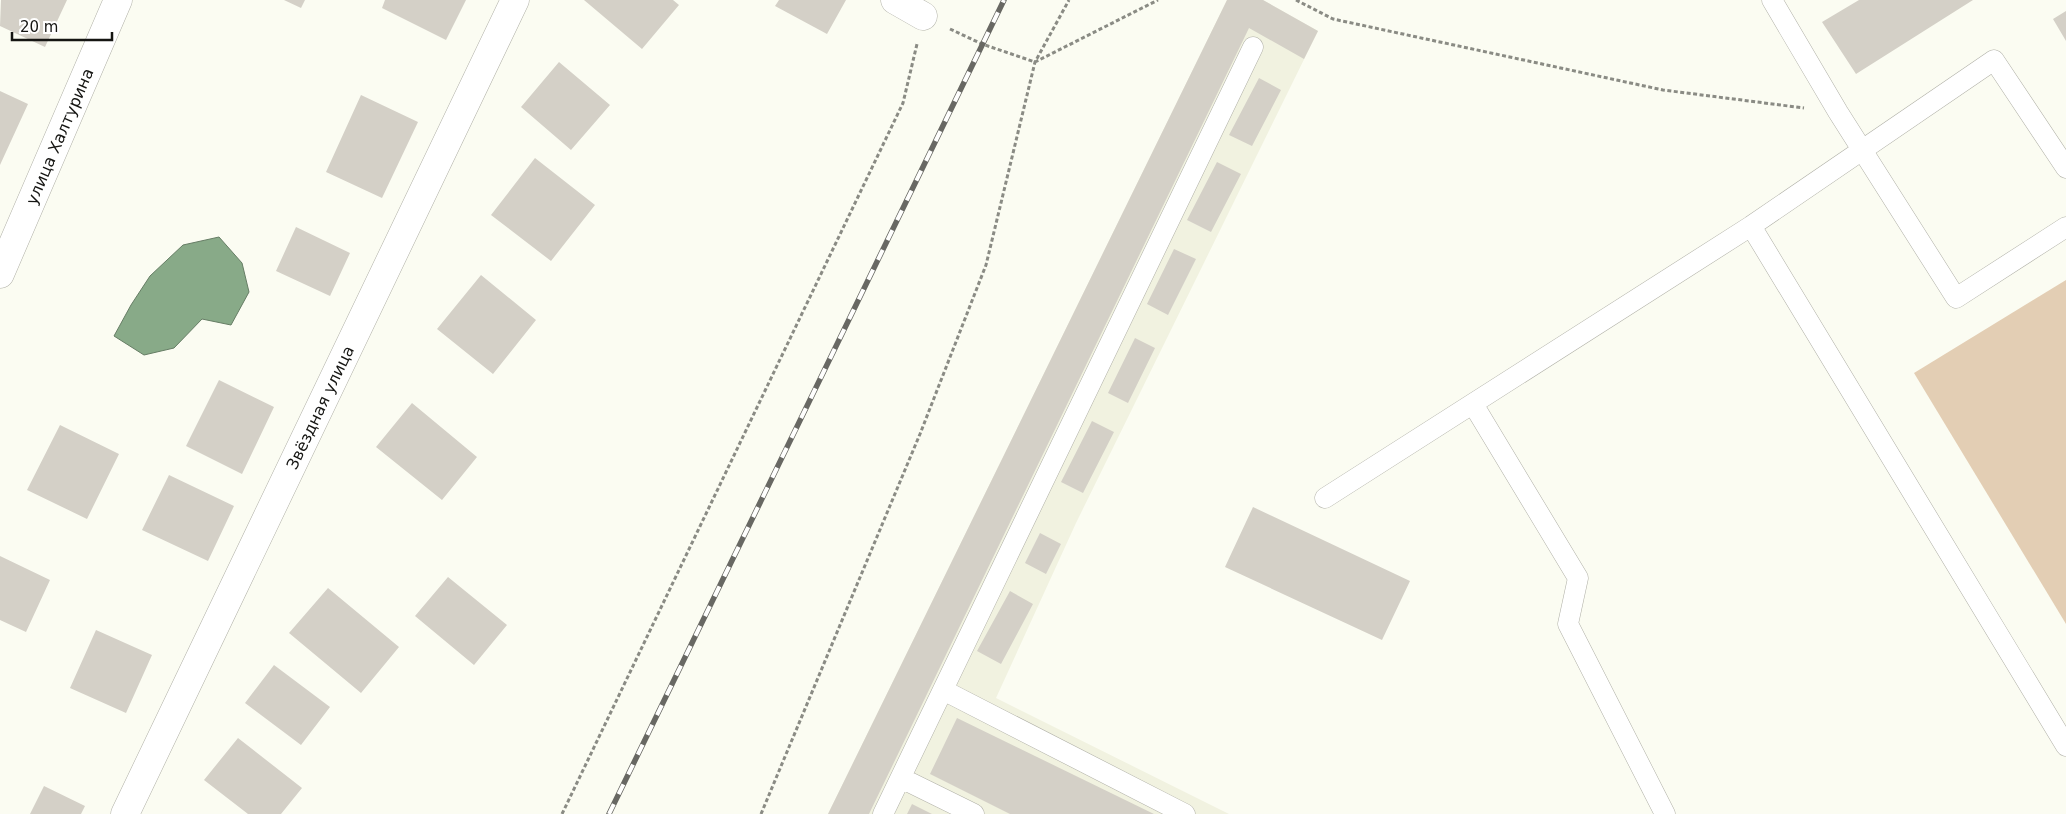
<svg xmlns="http://www.w3.org/2000/svg" width="2066" height="814" viewBox="0 0 2066 814" font-family="'DejaVu Sans',sans-serif">
<style>
.built{fill:#f1f2e0}
.green{fill:#e3ceb4}
.water{fill:#8a8;stroke:#667d65}
.building{fill:#d4d0c7}
.lines{fill:none;stroke-linecap:round;stroke-linejoin:round}
.lane-casing{stroke:#b0b0a7;stroke-width:21}
.street-casing{stroke:#b0b0a7;stroke-width:29}
.path{stroke:#8a8b84;stroke-width:3;stroke-dasharray:4 2.5;stroke-linecap:butt}
.lane{stroke:#fff;stroke-width:20}
.street{stroke:#fff;stroke-width:28}
.rail-casing{stroke:#686863;stroke-width:5.5}
.rail{stroke:#fffffe;stroke-width:4;stroke-dasharray:11;stroke-linecap:butt}
.labels{text-anchor:middle;stroke-width:4;stroke-linejoin:round;paint-order:stroke}
.street-label{font-size:16px;fill:#151512;stroke:#fffffe}
</style>
<rect width="100%" height="100%" fill="#fbfcf2"/>
<path class="built" d="M1227,0H1263L1318,31L1076,523L996,698L1229,814H828Z"/>
<path class="green" d="M2066,280V624L1914,373Z"/>
<path class="water" d="M219,237L242,263L249,292L231,325L202,319L174,348L144,355L114,336L131,305L150,276L183,245Z"/>
<path class="building" d="M1,0H67L45,47L0,26Z
M284,0H305L301,8Z
M385,0H466L446,40L382,8Z
M584,0H673L679,5L642,49Z
M779,0H846L827,34L775,6Z
M1227,0H1263L1318,31L1304,59L1249,28L869,814H828Z
M1859,0H1973L1856,74L1822,22Z
M2066,11V41L2053,19Z
M559,62L610,105L571,150L521,107Z
M1259,78L1281,90L1252,146L1229,135Z
M0,91L28,104L0,165Z
M361,95L418,122L382,198L326,172Z
M535,158L595,205L551,261L491,215Z
M1217,162L1241,174L1211,232L1187,220Z
M296,227L350,253L330,296L276,271Z
M1174,249L1196,259L1168,315L1147,304Z
M481,275L536,320L493,374L437,329Z
M1135,338L1155,348L1128,403L1108,393Z
M219,380L274,407L242,474L186,446Z
M412,403L477,457L442,500L376,447Z
M1092,421L1114,432L1083,493L1061,482Z
M60,425L119,454L87,519L27,490Z
M169,475L234,506L208,561L142,530Z
M1253,507L1410,581L1382,640L1225,567Z
M1040,533L1061,544L1046,574L1025,563Z
M0,556L50,580L26,632L0,620Z
M448,577L507,625L474,665L415,616Z
M328,588L399,647L361,693L289,633Z
M1010,591L1033,604L1001,664L977,651Z
M96,630L152,655L126,713L70,688Z
M274,665L330,707L301,745L245,703Z
M957,718L1154,814H1010L930,774Z
M238,738L302,788L281,814H248L204,780Z
M44,786L85,806L81,814H30Z
M912,804L932,814H907Z"/>
<g class="lines">
<defs>
<path id="lane" d="M1772,0L1838,112L1956,298L2066,227
M1751,226L2066,746
M1473,404L1578,578L1568,624L1665,814
M1325,498L1751,226L1994,60L2066,168
M943,690L1185,814
M901,778L974,814
M883,814L1253,47"/>
<g id="street">
<path d="M895,0L923,16"/>
<path id="s1" d="M0,274L118,0"/>
<path id="s2" d="M125,814L515,0"/>
</g>
</defs>
<use href="#lane" class="lane-casing"/>
<use href="#street" class="street-casing"/>
<path class="path" d="M1296,0L1333,19L1663,90L1804,108
M950,29L982,44L1035,62L1158,0
M562,814L903,103L917,44
M761,814L920,434L986,265L1035,62L1069,0"/>
<use href="#lane" class="lane"/>
<use href="#street" class="street"/>
<defs>
<path id="rail" d="M609,814L1004,0"/>
</defs>
<use href="#rail" class="rail-casing"/>
<use href="#rail" class="rail"/>
</g>
<g class="labels">
<g class="street-label">
<text dy="6" stroke="none"><textPath href="#s1" startOffset="150">улица Халтурина</textPath></text>
<text dy="6" stroke="none"><textPath href="#s2" startOffset="451">Звёздная улица</textPath></text>
</g>
</g>
<path d="M12 32v8h100v-8" fill="none" stroke="#151512" stroke-width="2.5"/>
<text x="20" y="32" font-size="15" fill="#151512" stroke="#fffffe" stroke-width="4" paint-order="stroke">20 m</text>
</svg>
